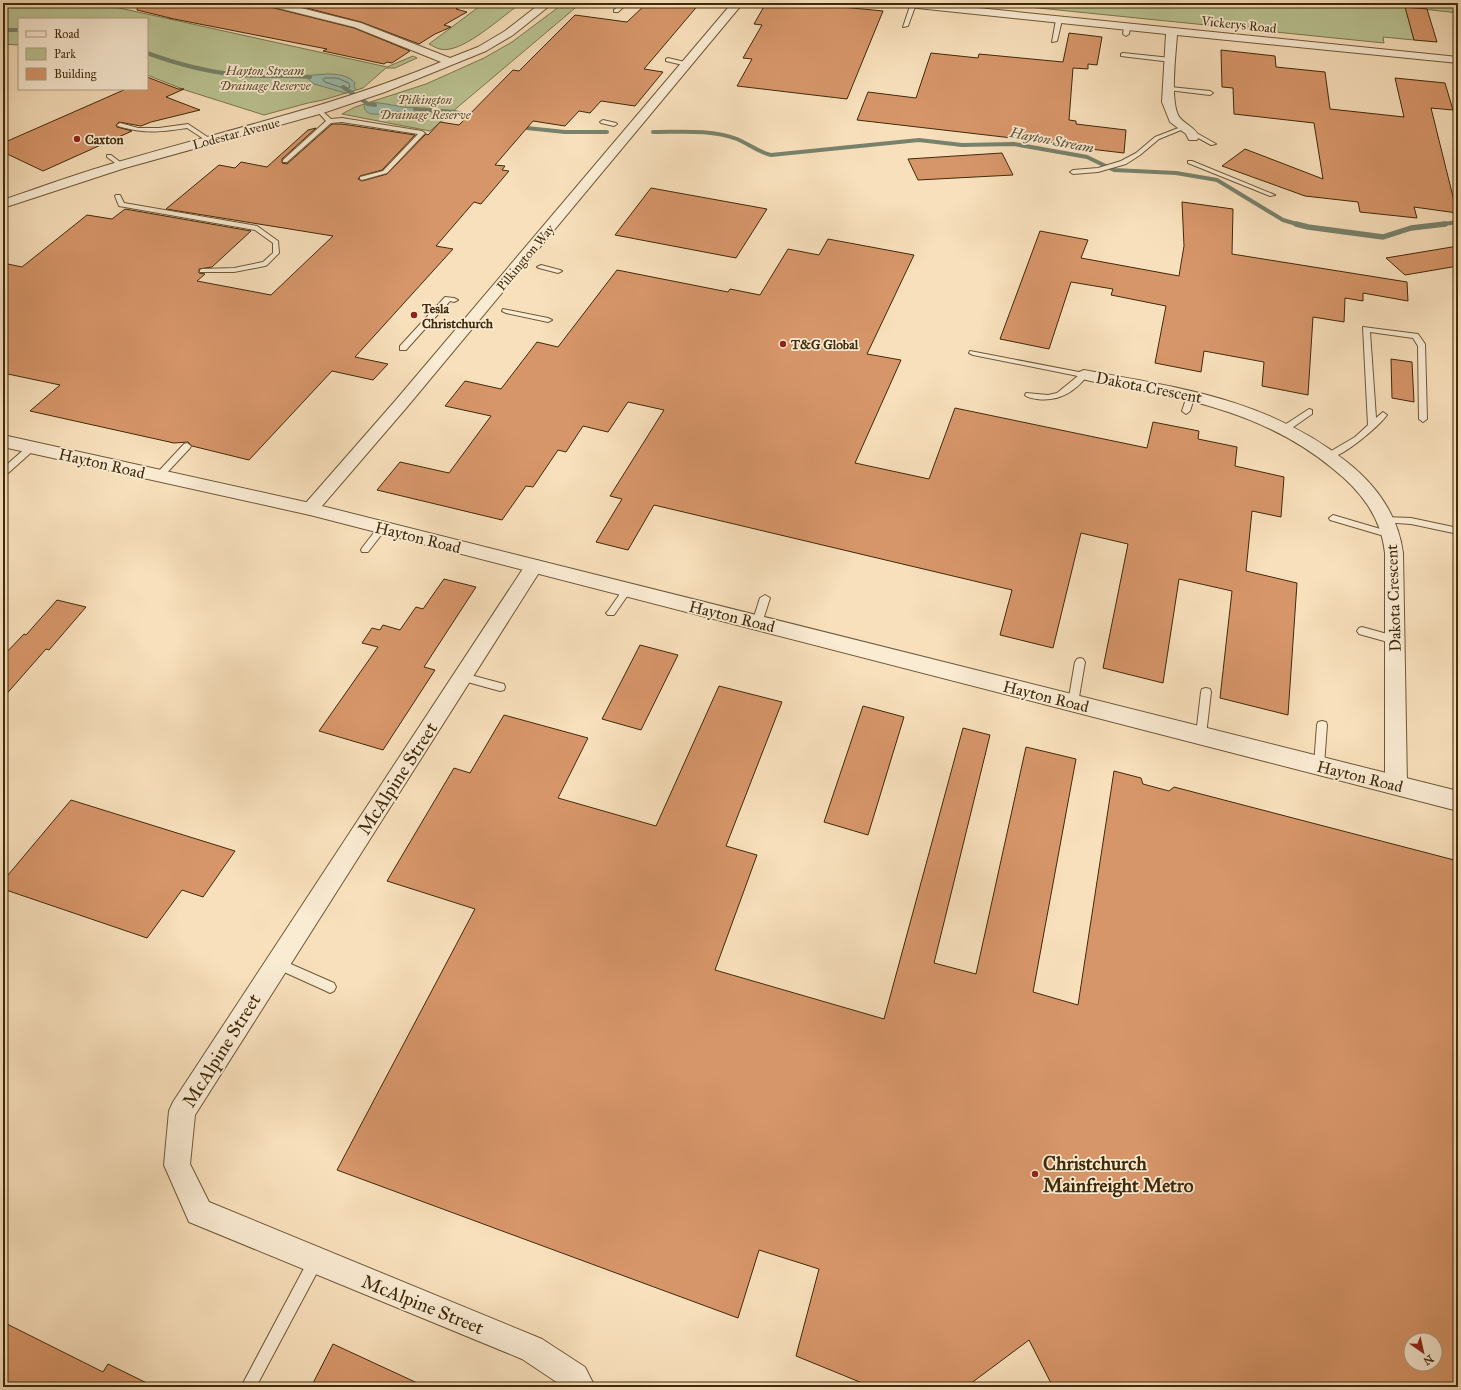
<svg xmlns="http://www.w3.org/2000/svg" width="1461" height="1390" viewBox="0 0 1461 1390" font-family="'IM FELL Great Primer',serif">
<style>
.green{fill:#bac393;stroke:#7d764e}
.water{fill:#9dbdae;stroke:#78826c}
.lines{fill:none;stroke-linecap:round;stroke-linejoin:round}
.shore{stroke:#6e745c;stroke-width:1}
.stream-far1{stroke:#78826c;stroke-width:4}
.stream{stroke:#78826c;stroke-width:5.5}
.building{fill:#d7966a;stroke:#402a09;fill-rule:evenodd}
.service-casing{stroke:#6e5836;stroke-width:2}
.minor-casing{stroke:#6e5836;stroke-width:2}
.tertiary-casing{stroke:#6e5836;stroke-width:2}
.service{fill:#faebd3;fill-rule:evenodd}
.minor{fill:#faebd3;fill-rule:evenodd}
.tertiary{fill:#faebd3;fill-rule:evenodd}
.poi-dot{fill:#8f2418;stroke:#faebd3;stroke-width:1.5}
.labels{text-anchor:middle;stroke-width:3.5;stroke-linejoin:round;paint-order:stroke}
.far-street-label{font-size:13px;fill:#402a09;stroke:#faebd3}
.far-park-label{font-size:13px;font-style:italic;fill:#5e502c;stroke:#faebd3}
.far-poi-label{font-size:13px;font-weight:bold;fill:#402a09;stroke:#faebd3;text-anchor:start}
.far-water-label{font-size:14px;font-style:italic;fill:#574f32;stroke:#faebd3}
.street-label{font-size:16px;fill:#402a09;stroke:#faebd3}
.near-street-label{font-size:19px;fill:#402a09;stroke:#faebd3}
.near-poi-label{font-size:19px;font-weight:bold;fill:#402a09;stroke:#faebd3;text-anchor:start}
</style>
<rect width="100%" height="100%" fill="#f8e0bc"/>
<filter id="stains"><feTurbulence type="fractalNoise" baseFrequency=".005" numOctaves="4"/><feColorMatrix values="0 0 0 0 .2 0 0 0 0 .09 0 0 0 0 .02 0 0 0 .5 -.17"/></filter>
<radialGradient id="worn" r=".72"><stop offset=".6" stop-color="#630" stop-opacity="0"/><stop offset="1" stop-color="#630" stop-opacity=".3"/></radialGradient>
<path class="green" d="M3,3H97L387,67L413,56L417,58L395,68H386L363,88L323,100L308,103L264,115L185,90L147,75V19H19V45L3,44Z
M484,3H521C503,16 471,45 450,49C442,51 436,48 429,44Z
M564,3H581L452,112L461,114L449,115L430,131L342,114L355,107L426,84L484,58L512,42Z
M989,3H1458V13L1406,7L1414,40L1383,37L1384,43Z"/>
<path class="water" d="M327,74C337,74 348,75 355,83L354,86L356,90L347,93L342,92L314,84L307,78L301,76Z
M371,102C382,103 392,105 403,107C411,108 417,107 425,111L420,112L426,116L424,119L419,120C412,119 408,113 402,112C391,109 364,123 364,104Z"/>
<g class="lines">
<path class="shore" d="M325,78H337L349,83L350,87L346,89L325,82L323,80Z"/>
<path class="stream-far1" d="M3,30H19
M147,53C177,64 207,72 239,75C263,77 286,75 310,77
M343,87L368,104L375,105
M415,109L455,112L476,118
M517,127L565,132H607
M653,132C680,132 711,129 737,139C749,144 758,152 771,155L919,140L962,145L1014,144L1087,157L1114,170L1176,173L1217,180L1283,220L1300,225
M1437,225L1458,222"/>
<path class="stream" d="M1296,224L1308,227L1383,237L1411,228L1445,224"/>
</g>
<path class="building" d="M138,3H264L266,6L354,28L410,51L392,63L387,62L384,64L323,51L327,49L169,18H170L137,10Z
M287,3H467L456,9L467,12L444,25L451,27L435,34L419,44L361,22Z
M647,3H700L644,69L663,72L635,106L601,101L590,113L579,111L565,126L533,121L495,165L505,166L502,170L509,171L481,204L474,202L436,246L453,249L355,357L388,364L373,380L332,371L249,460L192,446L188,442L174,443L30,411L60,385L3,373V263L22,267L87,215L112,219L125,209L251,231L212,267L199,269V273L205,274L197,281L271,295L333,236L166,209L219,165L235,168L241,162L267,167L308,130L316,128L282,159V163L287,164L332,124H342L415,135L382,170L360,176L358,179L362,181L387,174L426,134L428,135L440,122L459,125L513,70L519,71L575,15L627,22Z
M766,3H801L883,11L847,99L737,86L752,59L743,58L762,25L754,24Z
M1405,7L1427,9L1437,42L1414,40Z
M1069,33L1102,37L1097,65L1088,64V69L1073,68L1069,120L1076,121V124L1126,130L1124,153L1064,146V144L857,120L868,92L916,98L931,53L978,58L979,54L1063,62Z
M1221,50L1275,56L1276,67L1325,72L1330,109L1404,117L1395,78L1445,83L1453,110L1431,108L1457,213L1414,207L1417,218L1360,212L1358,202L1305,196L1222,166L1245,149L1323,179L1314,123L1234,114L1233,88L1222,87Z
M147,77L178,89H184L166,97L200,110L151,122L141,126L119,122L116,125L117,127L132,131L43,171L3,152V143L126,89H147Z
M1002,153L1013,175L918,180L908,159Z
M651,188L767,209L736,258L615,235Z
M1182,202L1233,209L1232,254L1407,282L1408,301L1363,293V301L1345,298L1344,322L1313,317L1308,395L1262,386L1264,362L1204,351L1201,372L1155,363L1166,306L1111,295L1113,289L1071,282L1049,349L1000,339L1040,231L1088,240L1081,258L1179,276L1184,246Z
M828,239L914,255L867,354L901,360L855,463L929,479L955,408L1147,448L1153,422L1199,431L1198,439L1237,447L1235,466L1284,477L1281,517L1252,511L1246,571L1297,583L1288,715L1220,698L1232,591L1179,579L1163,683L1103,668L1128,544L1081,533L1053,648L1000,635L1012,590L654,505L628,550L596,542L622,499L610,496L664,410L628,402L608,432L583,426L566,452L558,450L533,487L526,486L502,520L377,490L400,462L449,473L491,416L445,406L465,381L501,389L537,342L558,347L617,270L728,292L730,289L760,295L788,249L819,255Z
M1458,246V266L1405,275L1386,258Z
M1391,359L1412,362L1414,402L1392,398Z
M444,579L476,587L424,667L435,670L383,750L319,731L378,647L362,643L372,628L380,630L383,625L400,630L416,607L423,609Z
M57,600L86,607L49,650L46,649L3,698V656L24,634L26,635Z
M640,645L678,655L641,730L602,719Z
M719,686L782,702L726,846L757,855L715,970L884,1019L963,728L990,735L934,963L976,974L1026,747L1076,759L1033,992L1078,1005L1114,771L1141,778L1143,784L1169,791L1174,787L1458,861V1387H1053L1029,1340L966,1387H872L796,1356L819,1269L759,1250L738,1318L337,1170L475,909L387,881L454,768L470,773L504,715L588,738L558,798L656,826ZM1411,1340H1435V1364H1411Z
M863,706L904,717L868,835L824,822Z
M71,800L235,851L203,897L182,890L147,938L3,889V881Z
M3,1322L103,1372L108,1364L155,1387H3Z
M333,1344L426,1387H311Z"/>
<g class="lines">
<defs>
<path id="service" d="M622,3H628L618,12H614V10Z
M911,3L916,4L908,26L903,27Z
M1059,18L1062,20L1057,41L1052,42L1056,20Z
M1127,25L1130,27L1129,34L1126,36L1123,34L1124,27Z
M1123,53L1171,58L1174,60L1171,62L1121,56V54Z
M668,58L689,63L690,64L687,66L666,61V59Z
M1170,87L1210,91L1213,93L1210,95L1168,90L1167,89Z
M319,108L331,119L342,118L422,131L425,133L387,173L362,180L360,179V177L383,171L418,134L342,122L331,123L287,162H283V160L326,121L316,110Z
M603,120L616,123L617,124L614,126L601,123L600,122Z
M120,123L138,128H159L188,124L212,140L207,141L187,128C159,132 145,134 118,126L117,125Z
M1181,127L1186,128L1159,139L1140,155L1126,164L1098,172L1073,174L1070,172L1073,170L1098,168L1121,161L1136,153L1155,137Z
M1189,131H1193L1216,144L1211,145L1189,133Z
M107,155H111L124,165L119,166L107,157Z
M1188,161H1192L1275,195L1270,196L1188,163Z
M116,195H120L124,203L257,226L278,241L279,253L267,265L265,266L234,272H200V270L202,269L234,268L263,262L273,253V243L255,230L119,206L115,196Z
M541,265L560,270L562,271L558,273L539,268L537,267Z
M445,297L454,298L458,300L454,302L450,301L406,350H400V346Z
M503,309L548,318L552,320L548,322L506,313L502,311Z
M1363,327L1418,334L1425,344L1427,419L1423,422L1419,419L1418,346L1413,338L1370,332L1376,418L1383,412L1387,415C1379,426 1339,461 1326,458L1325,456L1326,454L1355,437L1368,425Z
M970,351L1084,373L1088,375C1075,392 1058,402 1037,399C1032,398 1028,398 1025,395L1026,393L1048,395L1057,393L1078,376L973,355L969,353Z
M1188,393H1191L1195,395L1190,411L1186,414L1182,411Z
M1309,409L1312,410V414L1289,430H1283V426Z
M187,443L191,446L190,448L162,478H156L155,476L156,474L184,444Z
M32,444L35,445L36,447L35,449L6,475L3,476V468L29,445Z
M1333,515L1394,533L1395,535L1391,538L1330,520L1329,518Z
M1385,517L1411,518L1458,528V534L1411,524L1382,522L1381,520L1382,518Z
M382,525L386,528L385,530L368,552H362L361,550L362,548L379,526Z
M627,587L632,590L630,592L614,615H608L606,613L608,611L624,588Z
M765,595L770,598L762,623L760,625H754L752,623L760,598Z
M1362,627L1398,637L1400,640L1395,644L1359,634L1357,631L1359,628Z
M1080,658L1083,659L1085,662L1078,703L1077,706H1069L1068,703L1075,662L1077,659Z
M463,673L504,684L505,687L504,690L500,691L460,680L458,677L460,674Z
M1206,688L1210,689L1211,692L1206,735L1205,738L1201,739L1197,738L1196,735L1201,692L1202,689Z
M1322,721L1326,722L1327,725L1324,765L1323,768L1319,769L1315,768L1314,765L1317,725L1318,722Z
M277,958L334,983L336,987L334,991L330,993L326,991L273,967L271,963L273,959Z
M316,1253L321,1255L323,1260L321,1265L256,1387H241L311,1255Z"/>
<path id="minor" d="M265,3H281L361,23L450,58L478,47L505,31L541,3H553L513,35L486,51L385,92L323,113L125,168L3,208V200C41,187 79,173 118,162C226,130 336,106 441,62L354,27L266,5Z
M732,3H743L407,407L316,513L310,515L304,513L301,509L304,505L395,401Z
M893,3H929L1458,57V63L1177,35C1176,52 1169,105 1180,118C1186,125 1195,127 1199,137L1197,140H1189L1186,134L1170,122L1162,102L1166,34L898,6Z
M1084,370C1180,388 1268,399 1347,462C1376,485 1398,515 1403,553L1407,785L1404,791L1396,794L1388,791L1385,785V553C1381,516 1360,490 1332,468C1281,426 1220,406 1156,393C1130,388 1104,385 1079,378L1076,375L1079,372Z
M534,560L540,561L543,566L540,571L195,1115L190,1164L209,1202L542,1339L585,1367L595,1387H564L522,1359L189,1222L164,1165L169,1111L173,1102L528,561Z"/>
<path id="tertiary" d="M3,435L310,503L1458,791V811L310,515L3,447Z"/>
</defs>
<use href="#service" class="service-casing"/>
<use href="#minor" class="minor-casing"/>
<use href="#tertiary" class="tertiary-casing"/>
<use href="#service" class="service"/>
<use href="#minor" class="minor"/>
<use href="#tertiary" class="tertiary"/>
</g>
<g class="poi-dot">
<circle cx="77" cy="139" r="4"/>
<circle cx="414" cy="315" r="4"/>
<circle cx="783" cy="344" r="4"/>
<circle cx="1035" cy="1174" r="4"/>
</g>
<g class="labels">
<g class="far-street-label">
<text transform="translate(1239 24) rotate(6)" y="5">Vickerys Road</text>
<text transform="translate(236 133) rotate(-15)" y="5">Lodestar Avenue</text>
<text transform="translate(525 257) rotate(-50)" y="5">Pilkington Way</text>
</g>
<g class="far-park-label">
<text x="265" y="75">Hayton Stream<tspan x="265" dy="15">Drainage Reserve</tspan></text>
<text x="425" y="104">Pilkington<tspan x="425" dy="15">Drainage Reserve</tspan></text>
</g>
<g class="far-poi-label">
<text x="85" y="144">Caxton</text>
<text x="422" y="313">Tesla<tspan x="422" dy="15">Christchurch</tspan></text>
<text x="791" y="349">T&amp;G Global</text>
</g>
<g class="far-water-label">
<text transform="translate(1052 140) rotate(11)" y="5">Hayton Stream</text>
</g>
<g class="street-label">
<text transform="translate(1149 387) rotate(11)" y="6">Dakota Crescent</text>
<text transform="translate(102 463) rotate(13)" y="6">Hayton Road</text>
<text transform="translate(418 537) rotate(14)" y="6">Hayton Road</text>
<text transform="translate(1393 598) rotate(-92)" y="6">Dakota Crescent</text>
<text transform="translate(732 616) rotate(14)" y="6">Hayton Road</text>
<text transform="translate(1046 696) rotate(14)" y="6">Hayton Road</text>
<text transform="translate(1360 776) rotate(14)" y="6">Hayton Road</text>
</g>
<g class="near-street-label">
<text transform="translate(397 778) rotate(-57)" y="7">McAlpine Street</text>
<text transform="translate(221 1050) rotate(-58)" y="7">McAlpine Street</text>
<text transform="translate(423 1304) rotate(22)" y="7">McAlpine Street</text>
</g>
<g class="near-poi-label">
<text x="1043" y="1170">Christchurch<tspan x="1043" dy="22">Mainfreight Metro</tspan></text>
</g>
</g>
<rect width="1461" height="1390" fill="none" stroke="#f8e0bc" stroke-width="16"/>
<rect x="4" y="4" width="1453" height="1382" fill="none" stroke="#402a09" stroke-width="2"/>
<rect x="8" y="8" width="1445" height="1374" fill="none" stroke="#402a09"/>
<rect x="18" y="18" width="130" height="72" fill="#faebd3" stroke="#b09e82"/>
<rect x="26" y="31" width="20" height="6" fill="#faebd3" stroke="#b09e82"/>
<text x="54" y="38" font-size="12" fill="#402a09">Road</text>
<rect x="26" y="48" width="20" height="12" fill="#bac393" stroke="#b09e82"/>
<text x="54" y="58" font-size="12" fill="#402a09">Park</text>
<rect x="26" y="68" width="20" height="12" fill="#d7966a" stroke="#b09e82"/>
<text x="54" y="78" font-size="12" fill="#402a09">Building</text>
<g transform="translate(1423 1352) rotate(146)"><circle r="19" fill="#faebd3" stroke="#b09e82"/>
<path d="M0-3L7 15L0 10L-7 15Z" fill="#8f2418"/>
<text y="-6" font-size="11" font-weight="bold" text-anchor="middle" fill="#402a09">N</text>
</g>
<rect width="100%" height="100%" filter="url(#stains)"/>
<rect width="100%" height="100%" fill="url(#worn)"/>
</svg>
